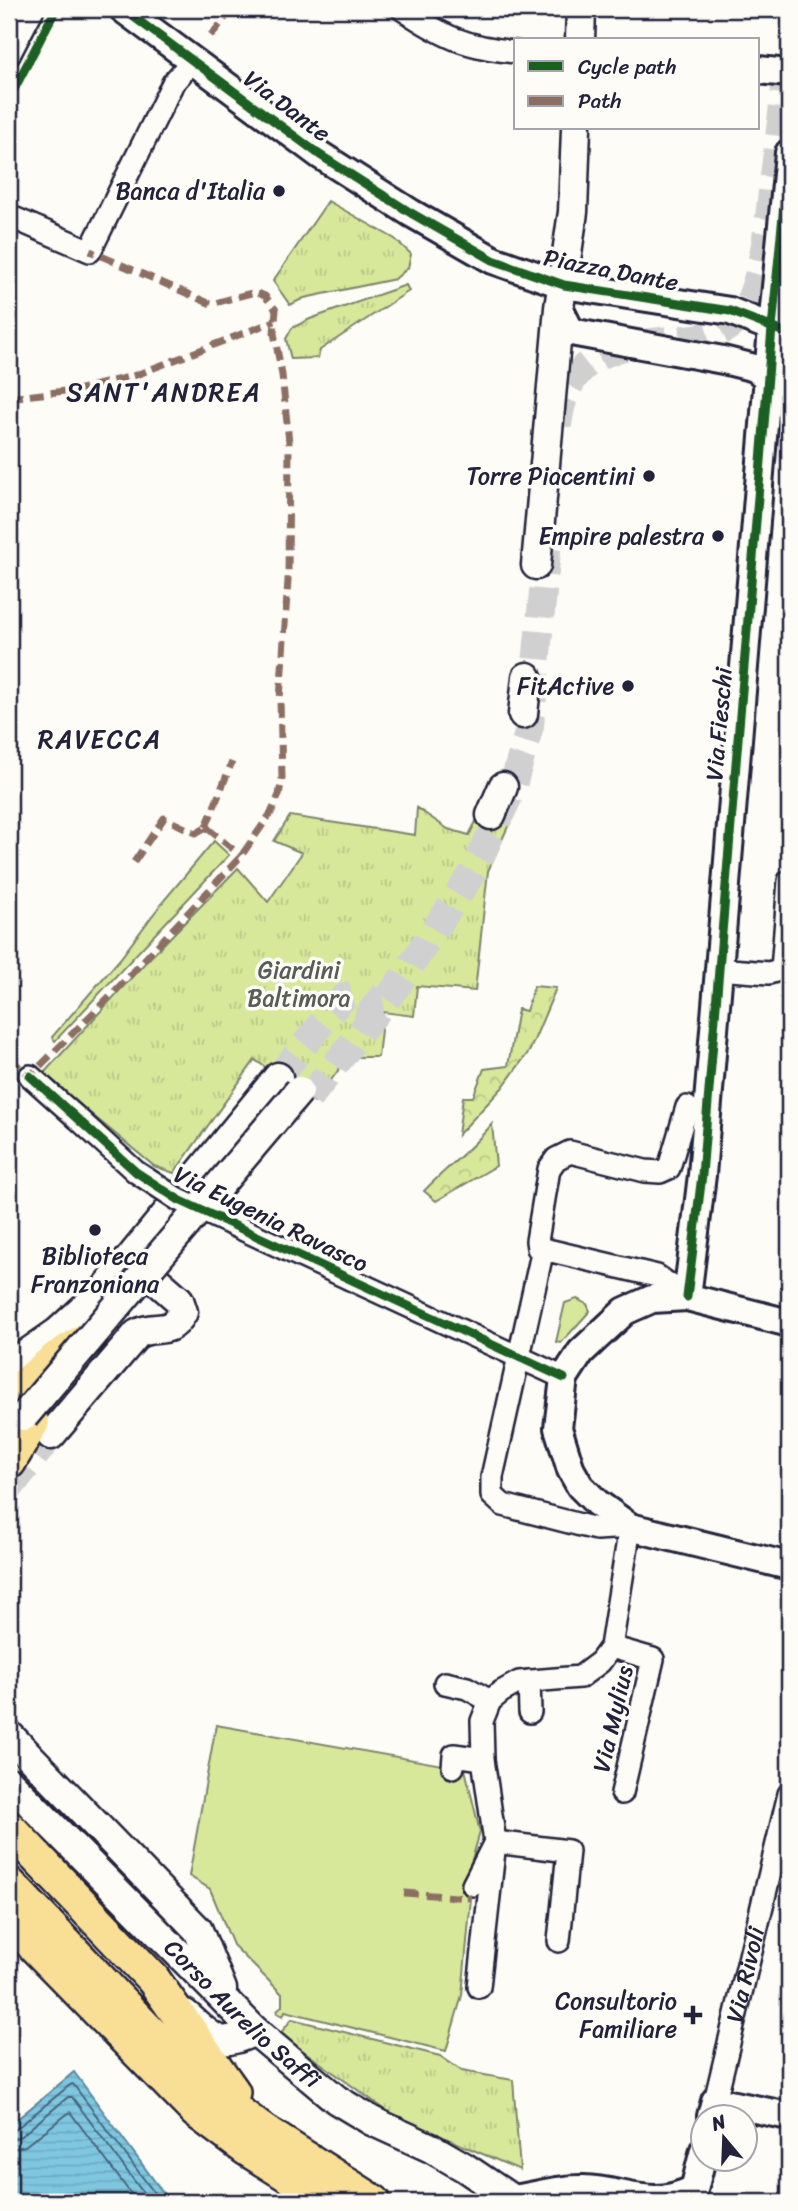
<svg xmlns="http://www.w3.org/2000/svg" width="798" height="2211" viewBox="0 0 798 2211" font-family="Sriracha,sans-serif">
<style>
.green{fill:#d7e89b;stroke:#7c856b;stroke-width:2}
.forest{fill:url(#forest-crowns);stroke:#7c856b;stroke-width:2}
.park{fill:url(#park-tufts);stroke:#7c856b;stroke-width:2}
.water{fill:url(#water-rules);stroke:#5a859e;stroke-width:2}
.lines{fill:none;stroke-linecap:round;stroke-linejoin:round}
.shore{stroke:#47647d;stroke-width:2}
.secondary-tunnel{stroke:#d1d0d1;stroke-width:28;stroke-dasharray:28 14;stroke-linecap:butt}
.minor-casing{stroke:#22223b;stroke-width:26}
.tertiary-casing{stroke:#22223b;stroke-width:32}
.secondary-casing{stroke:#22223b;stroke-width:33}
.trunk-casing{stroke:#22223b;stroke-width:38}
.minor{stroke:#fdfcf7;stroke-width:21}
.tertiary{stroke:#fdfcf7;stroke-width:26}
.secondary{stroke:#fdfcf7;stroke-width:28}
.trunk{stroke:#f9df96;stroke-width:33}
.minor-bridge-casing{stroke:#22223b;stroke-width:26;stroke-linecap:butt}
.secondary-bridge-casing{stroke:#22223b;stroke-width:33;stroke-linecap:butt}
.minor-bridge{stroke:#fdfcf7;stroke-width:21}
.secondary-bridge{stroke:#fdfcf7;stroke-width:28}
.quiet{stroke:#8d6e63;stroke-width:7;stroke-dasharray:14 7;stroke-linecap:butt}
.cycleway-casing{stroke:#fdfcf7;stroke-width:13}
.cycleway{stroke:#1b5e20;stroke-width:9}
.poi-dot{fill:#22223b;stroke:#fdfcf7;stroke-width:2.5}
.labels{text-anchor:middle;stroke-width:7;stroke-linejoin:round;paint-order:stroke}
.street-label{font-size:24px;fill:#22223b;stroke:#fdfcf7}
.poi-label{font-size:24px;fill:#22223b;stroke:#fdfcf7;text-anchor:end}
.park-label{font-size:24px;fill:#585d58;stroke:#fdfcf7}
.neighbourhood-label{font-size:26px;letter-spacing:2px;fill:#22223b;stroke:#fdfcf7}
</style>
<defs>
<pattern id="forest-crowns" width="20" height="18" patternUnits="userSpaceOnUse" patternTransform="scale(1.75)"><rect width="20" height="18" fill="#d7e89b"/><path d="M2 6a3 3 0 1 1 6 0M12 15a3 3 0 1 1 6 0" fill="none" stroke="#b8c786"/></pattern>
<pattern id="park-tufts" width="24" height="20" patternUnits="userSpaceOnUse" patternTransform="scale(1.75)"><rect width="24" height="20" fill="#d7e89b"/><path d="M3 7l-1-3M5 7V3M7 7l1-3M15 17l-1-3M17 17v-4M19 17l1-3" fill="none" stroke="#b8c786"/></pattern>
<pattern id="water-rules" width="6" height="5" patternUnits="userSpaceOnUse" patternTransform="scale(1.75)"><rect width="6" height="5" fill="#7fc7e0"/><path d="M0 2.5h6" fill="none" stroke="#6dabc1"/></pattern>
</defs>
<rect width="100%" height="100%" fill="#fdfcf7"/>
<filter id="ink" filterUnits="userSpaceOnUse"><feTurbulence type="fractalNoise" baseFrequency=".0143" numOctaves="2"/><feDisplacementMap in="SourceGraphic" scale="14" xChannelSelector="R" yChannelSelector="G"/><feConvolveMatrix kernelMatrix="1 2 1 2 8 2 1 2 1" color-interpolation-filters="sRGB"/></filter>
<g filter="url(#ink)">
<path class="green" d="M214,841L229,855L55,1041L52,1037L120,959L161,904Z
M577,1299L587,1304L590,1311L561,1343L556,1342L565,1303Z
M216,1725L465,1769L480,1832L464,1887L471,1898L462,1995L446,2051L285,2011L283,2016L277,2013L278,2009L282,2006V1994L233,1945L210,1889L189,1876Z"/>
<path class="forest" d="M534,986L556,988L530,1050L502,1088L458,1135L463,1097H473L484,1069L508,1066L518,1009L526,1011Z
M492,1124L496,1166L436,1201L424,1191C447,1167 471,1150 492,1124Z"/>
<path class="park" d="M328,201L395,239L411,254L408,268L395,279L304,298L290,305L273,281Z
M406,285L409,291L320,350L318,358L291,359L286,339L292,328L310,319Z
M417,808L448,829L469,835L481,812L510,822L488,871L475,991L417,986L414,1016L383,1012L378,1057H348L315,1102L255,1060L174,1173L154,1166L43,1074L144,964L238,868L268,902L302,853L274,841L290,816L415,835Z
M292,2019L440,2056L462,2071L513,2080L520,2170L394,2116L280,2034Z"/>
<path class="water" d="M74,2072L170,2202H9V2126Z"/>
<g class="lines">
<path class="shore" d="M9,2131L16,2129L70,2085L73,2084L161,2202
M9,2140L21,2136L68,2097H72L150,2202
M9,2150L25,2146L70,2112L137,2202"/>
<path class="secondary-tunnel" d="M558,426C565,357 611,345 672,340C700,338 726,337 743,312C763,283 769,218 773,183C779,140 784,97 789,55
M278,1077L341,1000C350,991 371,989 370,1008C370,1015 366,1023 364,1030
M309,1098L397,986L472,874L511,792L530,726L548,540
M9,1489L51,1435"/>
<defs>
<g id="minor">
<path d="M402,9C444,37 465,47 516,52"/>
<path d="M9,55L33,9"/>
<path d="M9,216L90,251L173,83L193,60"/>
<path d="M717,969L769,973L782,969L789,881"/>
<path d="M30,1076L76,1117"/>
<path d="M543,1249L538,1248L537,1241L549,1169L556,1159L570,1152L645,1171L660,1172L669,1168L687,1107"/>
<path d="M350,1279L564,1378"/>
<path d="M611,1647L653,1659L622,1793"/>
<path d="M529,1681L530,1712"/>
<path d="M445,1683L467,1688L490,1701"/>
<path d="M453,1767L454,1755L483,1759"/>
<path d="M473,1885L495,1842L568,1851L559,1941"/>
<path d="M479,1987L495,1842L483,1759L482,1721L490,1701L501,1692L519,1682L580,1677L600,1662L611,1647L630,1527L596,1529L503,1505L492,1495V1477L543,1249L657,1276L687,1297"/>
<path id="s1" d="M715,2101L789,1794"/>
</g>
<path id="tertiary" d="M123,9L320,155L411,213L493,260L564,285L730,311L788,334
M758,70L789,73
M559,308L571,332L723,360L755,368L769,379
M687,1297L702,1175L772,328L789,153
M789,1323L687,1297L652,1299L625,1311L581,1352L564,1378L558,1428L571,1470L580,1486L597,1503L630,1527L789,1566
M711,2116L715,2101L789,2116
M512,2199C535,2196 560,2188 583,2189C625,2190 651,2211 694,2189
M691,2202L704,2150"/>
<g id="secondary">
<path d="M580,40L581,9"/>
<path d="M536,565L559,308L573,212L576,128"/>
<path d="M523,714L527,677"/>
<path d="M491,815L503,787"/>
<path d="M9,1368L15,1362L58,1332L105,1289L278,1077"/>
<path d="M51,1435L137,1334C155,1323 169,1338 183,1312L179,1300L155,1279"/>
<path d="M9,1735L198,1930L222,1989"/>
<path id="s2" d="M9,1782L255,2031L337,2100L372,2121L431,2148L464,2167L516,2202"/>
<path d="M185,2014C216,2040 216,2049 255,2031"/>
</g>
<path id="trunk" d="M9,1398L55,1359L90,1337
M9,1462L32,1423
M9,1828L153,1979L233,2092
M9,1884L166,2049L205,2087L260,2129L374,2202
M9,1920L196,2111L247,2149L331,2202"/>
</defs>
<use href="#minor" class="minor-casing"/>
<use href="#tertiary" class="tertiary-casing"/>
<use href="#secondary" class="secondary-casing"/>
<use href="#trunk" class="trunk-casing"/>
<use href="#minor" class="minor"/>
<use href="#tertiary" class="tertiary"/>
<use href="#secondary" class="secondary"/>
<use href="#trunk" class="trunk"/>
<defs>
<path id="minor-bridge" d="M76,1117L136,1172L179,1200L350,1279"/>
<path id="secondary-bridge" d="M24,1416L299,1091"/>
</defs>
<use href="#minor-bridge" class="minor-bridge-casing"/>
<use href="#secondary-bridge" class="secondary-bridge-casing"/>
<use href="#minor-bridge" class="minor-bridge"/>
<use href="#secondary-bridge" class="secondary-bridge"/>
<path class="quiet" d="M211,36L232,9
M9,398L81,389L136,375L275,321
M206,827L232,762
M206,827L241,856
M134,862L164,818L196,833L206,827
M9,1058L30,1076L114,992L241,856L271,813L279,795L282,778L280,699L288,580L289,442L282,375L274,333L276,310L265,296L255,292L211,304L90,251
M404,1893L471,1898"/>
<defs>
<path id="cycleway" d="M123,9L320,155L411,213L493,260L564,285L730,311L789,334
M9,99L56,9
M30,1076L136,1172L179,1200L564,1378
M687,1297L702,1175L772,328L789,153"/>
</defs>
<use href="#cycleway" class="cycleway-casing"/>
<use href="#cycleway" class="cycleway"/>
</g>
</g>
<g class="poi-dot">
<circle cx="279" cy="191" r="7"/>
<circle cx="649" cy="476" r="7"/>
<circle cx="718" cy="536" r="7"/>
<circle cx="628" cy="686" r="7"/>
<circle cx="95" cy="1230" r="7"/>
<path d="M689.5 2004.5h7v7h7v7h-7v7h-7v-7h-7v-7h7z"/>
</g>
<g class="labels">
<g class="street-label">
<text transform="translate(287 106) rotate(37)" y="8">Via Dante</text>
<text transform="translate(611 270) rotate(11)" y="8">Piazza Dante</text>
<text transform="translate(719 724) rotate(-85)" y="8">Via Fieschi</text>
<text transform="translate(271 1219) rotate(26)" y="8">Via Eugenia Ravasco</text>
<text transform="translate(613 1719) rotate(-77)" y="8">Via Mylius</text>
<text dy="8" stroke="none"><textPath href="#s1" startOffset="130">Via Rivoli</textPath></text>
<text dy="8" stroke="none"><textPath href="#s2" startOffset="329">Corso Aurelio Saffi</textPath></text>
</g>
<g class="poi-label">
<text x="265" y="199">Banca d'Italia</text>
<text x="635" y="484">Torre Piacentini</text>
<text x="704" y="544">Empire palestra</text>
<text x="614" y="694">FitActive</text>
<text x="95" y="1264" text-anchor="middle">Biblioteca<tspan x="95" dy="28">Franzoniana</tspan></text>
<text x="677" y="2009">Consultorio<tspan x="677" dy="28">Familiare</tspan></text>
</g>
<g class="park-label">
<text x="299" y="978">Giardini<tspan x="299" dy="28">Baltimora</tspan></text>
</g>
<g class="neighbourhood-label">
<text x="164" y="401">SANT'ANDREA</text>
<text x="100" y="748">RAVECCA</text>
</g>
</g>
<rect width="798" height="2211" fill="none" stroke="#fdfcf7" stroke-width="35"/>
<rect x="18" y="18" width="763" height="2176" fill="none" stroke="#22223b" stroke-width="2.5" filter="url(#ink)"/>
<rect x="514" y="38" width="245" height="91" fill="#fdfcf7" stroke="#a5a5ac" stroke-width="2"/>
<rect x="528" y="61" width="35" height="10" fill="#1b5e20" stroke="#a5a5ac" stroke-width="2"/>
<text x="578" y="74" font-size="21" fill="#22223b">Cycle path</text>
<rect x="528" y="96" width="35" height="10" fill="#8d6e63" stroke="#a5a5ac" stroke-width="2"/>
<text x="578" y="108" font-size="21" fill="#22223b">Path</text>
<g transform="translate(724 2138) rotate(341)"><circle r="33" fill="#fdfcf7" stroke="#a5a5ac" stroke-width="2"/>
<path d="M0-5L12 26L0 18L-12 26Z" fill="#22223b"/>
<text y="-10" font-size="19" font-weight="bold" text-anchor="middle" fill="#22223b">N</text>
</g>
</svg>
